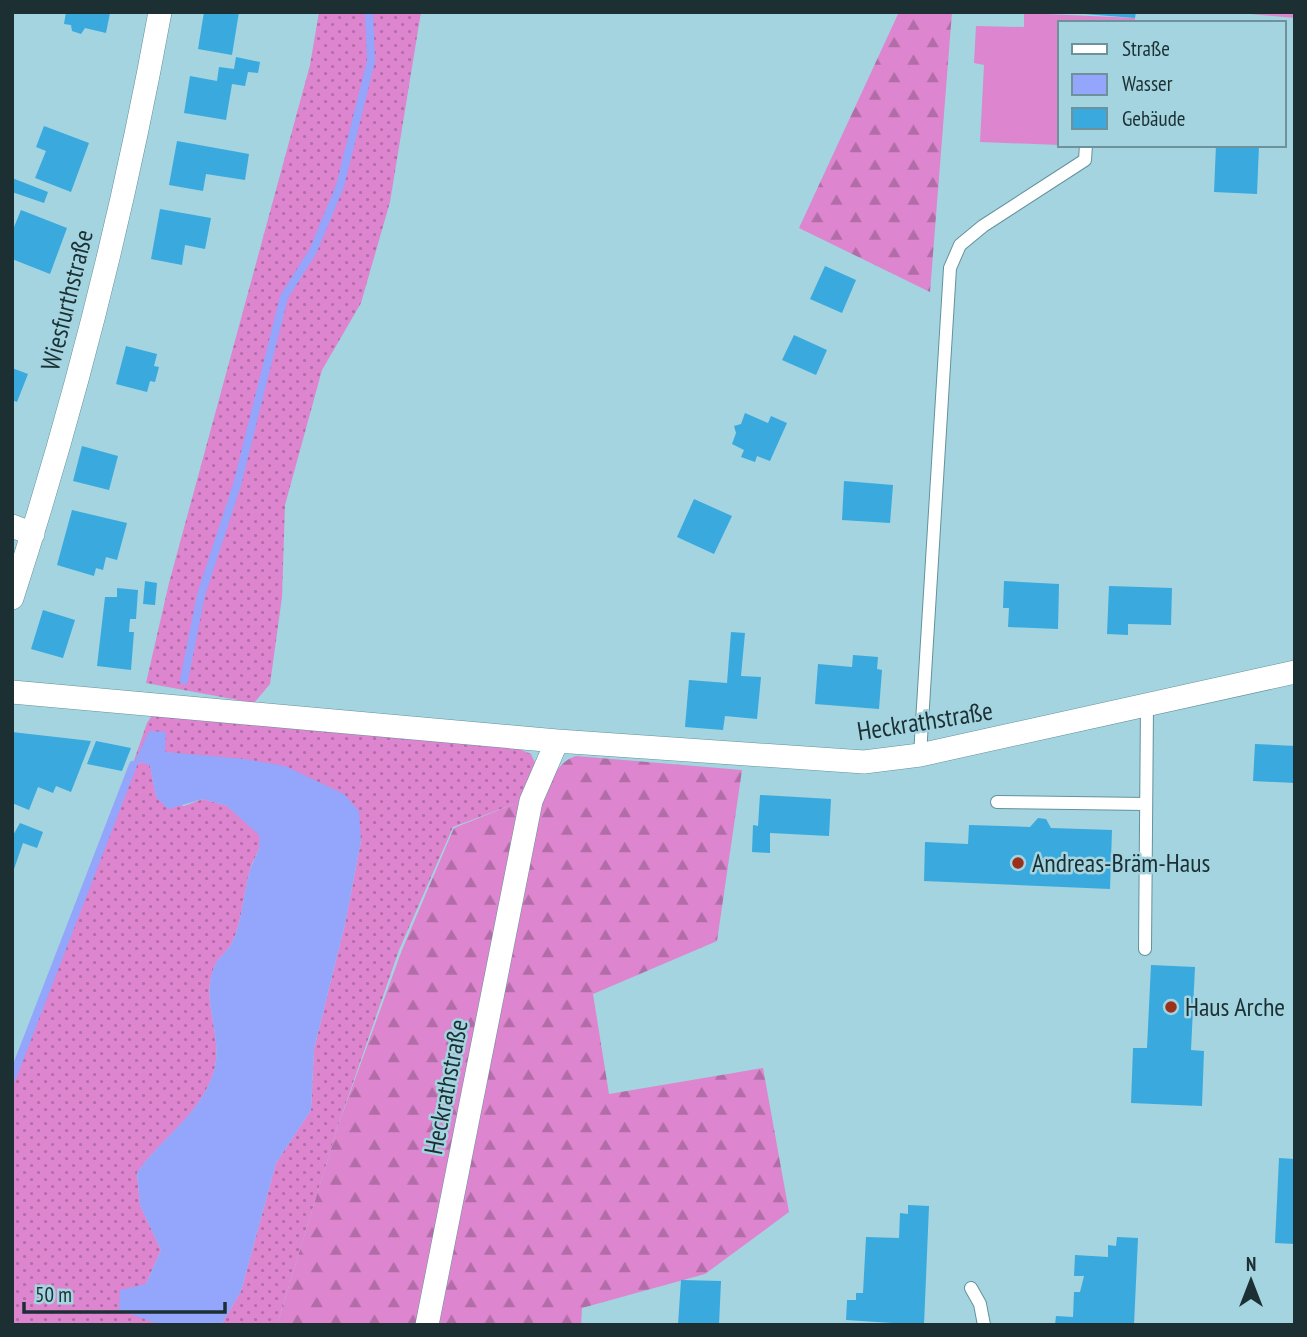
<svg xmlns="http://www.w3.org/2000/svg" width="1307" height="1337" viewBox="0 0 1307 1337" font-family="'PT Sans Narrow',sans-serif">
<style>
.grass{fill:url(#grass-dots)}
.forest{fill:url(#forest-firs)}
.park{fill:url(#park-crowns)}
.pitch{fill:#dd85ce}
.water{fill:#93a6fb}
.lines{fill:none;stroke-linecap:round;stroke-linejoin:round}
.stream{stroke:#93a6fb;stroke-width:8}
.building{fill:#3aa9de}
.service-casing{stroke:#63929d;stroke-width:14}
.minor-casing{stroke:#63929d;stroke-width:24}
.service{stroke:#fff;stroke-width:12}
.minor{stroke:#fff;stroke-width:23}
.poi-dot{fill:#9a311b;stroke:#a3d4df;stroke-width:2.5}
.labels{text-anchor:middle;stroke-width:5;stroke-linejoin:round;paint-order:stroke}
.street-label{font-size:26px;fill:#1c3034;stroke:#a3d4df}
.poi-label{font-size:26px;fill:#1c3034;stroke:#a3d4df;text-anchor:start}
</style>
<defs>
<pattern id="grass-dots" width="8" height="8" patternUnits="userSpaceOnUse" patternTransform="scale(1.75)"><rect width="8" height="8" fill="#dd85ce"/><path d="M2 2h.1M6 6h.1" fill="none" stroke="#b26da8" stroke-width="1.8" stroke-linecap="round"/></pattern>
<pattern id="forest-firs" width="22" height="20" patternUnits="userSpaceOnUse" patternTransform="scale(1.75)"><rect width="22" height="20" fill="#dd85ce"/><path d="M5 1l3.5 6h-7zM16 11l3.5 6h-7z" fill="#b26da8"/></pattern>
<pattern id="park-crowns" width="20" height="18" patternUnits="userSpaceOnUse" patternTransform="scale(1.75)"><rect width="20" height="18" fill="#dd85ce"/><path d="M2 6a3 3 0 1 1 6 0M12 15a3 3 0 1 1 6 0" fill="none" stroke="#b26da8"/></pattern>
</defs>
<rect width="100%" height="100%" fill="#a3d4df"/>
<path class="grass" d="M319,12H421L390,202L361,303L322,370L285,505L282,597L270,684L254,703L146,683L169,583L310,65Z
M155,711L514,747L531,754L535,763L519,802L453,827L399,950L338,1126L277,1325H221L241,1291L276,1163L311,1110L314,1049L345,924L361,841L203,757L164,752L134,765L143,762L150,765L156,797L184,806L203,799L227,806L260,835C261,854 254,855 250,870C243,894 243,920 232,943C228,951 219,957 215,965C199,1000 224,1035 214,1071C201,1115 161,1138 137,1173L140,1205L161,1250L146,1284L161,1325H12V1072L100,859L147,723Z"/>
<path class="forest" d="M899,12H952L930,292L799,228Z
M576,756L742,770L717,941L593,994L609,1094L763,1068L789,1212L705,1274L582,1308L581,1325H277L338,1126L402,950L454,828L519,802L540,807C548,788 555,762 576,756Z"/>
<path class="park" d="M1229,12H1295V18Z"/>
<path class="pitch" d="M1024,13L1135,18V23H1060V145L980,142L984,65L974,63L976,26L1024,27Z"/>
<path class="water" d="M149,731L166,732L165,752L245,759L285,766L344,794L359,811L361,841L345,924L314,1049L311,1110L276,1163L241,1291L221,1325H161L119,1310L120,1290L146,1284L161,1250L140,1205L137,1173C161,1138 201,1114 214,1071C224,1035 199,1000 215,965C219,957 228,951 232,943C243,920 243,894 250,870C255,855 261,854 259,835L227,806L203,799L168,809L156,797L150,766L143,762L133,765Z"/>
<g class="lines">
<path class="stream" d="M184,680L201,595L237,485L284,297L313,251L340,186L371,61L369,12
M12,1078L133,765"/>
</g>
<path class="building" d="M66,12L110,13L106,33L85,28L81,34L72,31L71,25L64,24Z
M204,12H239L232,55L198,49Z
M1059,12H1136L1135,18Z
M236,57L260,62L258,73L248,72L245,86L232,84L226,120L184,113L190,76L217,81L219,67L234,69Z
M44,126L89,143L71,192L35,178L46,151L36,147Z
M177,141L249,154L245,180L206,174L203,191L169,185Z
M1216,145H1259L1257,194L1214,192Z
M12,178L48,192L44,203L12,192Z
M160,209L211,218L205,249L185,245L182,265L151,259Z
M21,210L67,228L50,274L12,259V232Z
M825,266L856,280L842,313L810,299Z
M794,335L827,350L816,375L782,360Z
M126,346L157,354L154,366L159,367L155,382L150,381L147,392L116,384Z
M12,368L28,374L17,402L12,400Z
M745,413L768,423L771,416L787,423L770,461L757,456L755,462L741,457L744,450L732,444L736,433L734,426L741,424Z
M82,446L118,456L109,490L73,481Z
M844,481L893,485L890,523L842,520Z
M694,499L732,516L714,554L677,537Z
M72,510L127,523L117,560L106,557L103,570L96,568L94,576L57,565Z
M145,581L157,583L155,605L143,604Z
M1004,581L1059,584L1058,629L1008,627L1009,608H1003Z
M1109,586L1172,588L1171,625L1128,624V635L1107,634Z
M117,588L138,590L136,619H130L129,632H134L131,670L97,666L105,597H117Z
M43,610L75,620L63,658L31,649Z
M731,632L745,633L741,676L761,677L757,719L725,716L723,730L685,727L689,680L727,683Z
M853,655L878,657L877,669L882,670L879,709L815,704L818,664L852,667Z
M12,732L91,741L71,792L56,786L53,793L38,787L29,810L12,803Z
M96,741L131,748L122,771L87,764Z
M1255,744L1295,746V783L1253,781Z
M760,795L831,799L829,836L770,833V853L752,852L753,825L758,826Z
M1038,818L1046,819L1051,828L1112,830L1110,889L924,881L925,842L968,844L969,825L1030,827Z
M20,823L43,832L37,848L23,843L13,872L12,837Z
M1151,965L1195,967L1191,1050L1204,1051L1202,1106L1131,1103L1133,1048H1147Z
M1279,1158L1295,1159V1244L1275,1243Z
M908,1205L929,1206L924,1325L846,1320L847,1300H856V1293H863L866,1237L899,1238L900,1213L908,1214Z
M1117,1237L1138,1238L1134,1325H1055L1056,1316L1073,1317L1074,1292H1080L1084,1276H1074L1075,1255L1108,1257V1245L1116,1246Z
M681,1280L721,1281L719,1325H678Z"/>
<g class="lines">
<defs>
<path id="service" d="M920,755L950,268L960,245L983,226L1085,160L1086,145
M997,802L1146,804
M1145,949L1147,705
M971,1288L980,1304L984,1325"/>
<path id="minor" d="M12,526L33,534
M12,598C74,407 124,210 160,12
M12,692L557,741L864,762L920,755L1295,672
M427,1325L531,801L557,741"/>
</defs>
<use href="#service" class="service-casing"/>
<use href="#minor" class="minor-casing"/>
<use href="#service" class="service"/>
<use href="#minor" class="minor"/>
</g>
<g class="poi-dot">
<circle cx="1018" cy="863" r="7"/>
<circle cx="1171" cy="1007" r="7"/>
</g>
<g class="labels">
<g class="street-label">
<text transform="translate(67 300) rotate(-76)" y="9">Wiesfurthstraße</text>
<text transform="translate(925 721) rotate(-9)" y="9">Heckrathstraße</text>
<text transform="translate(446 1087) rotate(-79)" y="9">Heckrathstraße</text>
</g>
<g class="poi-label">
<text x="1032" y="872">Andreas-Bräm-Haus</text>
<text x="1185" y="1016">Haus Arche</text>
</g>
</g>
<rect width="1307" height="1337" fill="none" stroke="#1c3034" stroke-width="28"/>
<rect x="1058" y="21" width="228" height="126" fill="#a3d4df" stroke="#6d929b" stroke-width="2"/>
<rect x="1072" y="44" width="35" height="10" fill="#ffffff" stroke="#6d929b" stroke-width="2"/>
<text x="1122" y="56" font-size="21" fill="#1c3034">Straße</text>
<rect x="1072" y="74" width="35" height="21" fill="#93a6fb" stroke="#6d929b" stroke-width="2"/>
<text x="1122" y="91" font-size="21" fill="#1c3034">Wasser</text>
<rect x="1072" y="108" width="35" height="21" fill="#3aa9de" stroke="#6d929b" stroke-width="2"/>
<text x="1122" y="126" font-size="21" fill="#1c3034">Gebäude</text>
<g transform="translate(1251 1281)" stroke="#a3d4df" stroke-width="5" paint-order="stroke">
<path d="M0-5L12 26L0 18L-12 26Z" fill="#1c3034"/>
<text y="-10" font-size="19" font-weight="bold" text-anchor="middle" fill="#1c3034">N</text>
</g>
<path d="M24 1302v10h201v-10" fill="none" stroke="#1c3034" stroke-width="3.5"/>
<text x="35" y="1302" font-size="21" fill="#1c3034" stroke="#a3d4df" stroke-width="5" paint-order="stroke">50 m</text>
</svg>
